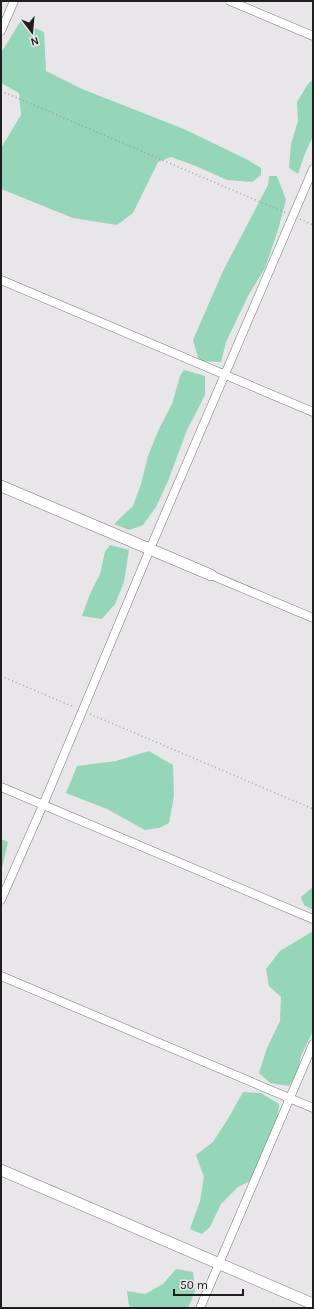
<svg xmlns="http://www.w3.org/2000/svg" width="314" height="1309" viewBox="0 0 314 1309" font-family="Karla,sans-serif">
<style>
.green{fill:#95d6b8}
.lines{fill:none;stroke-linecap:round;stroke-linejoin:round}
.minor-casing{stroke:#777578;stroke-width:9}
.tertiary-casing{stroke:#777578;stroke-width:12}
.path{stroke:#a2a0a3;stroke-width:1.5;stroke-dasharray:1 3;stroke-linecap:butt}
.minor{stroke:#fff;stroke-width:8}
.tertiary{stroke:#fff;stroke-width:11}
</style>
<rect width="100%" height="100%" fill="#e8e6e9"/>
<path class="green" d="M20,22L44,32L46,71L82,89L184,129L248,160L261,168V175L252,182L227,180L196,166L171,157L158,162L133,213L117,225L73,218L1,189V148L21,115L19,93L1,83V53Z
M312,80L313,136L304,156L298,174L289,168L291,144L298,121L297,102L308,84Z
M269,176H277L286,200L278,230L265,268L248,296L226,342L221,362L199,361L193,340L223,271L268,185Z
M184,370L205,376V395L187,430L168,481L156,507L143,525L129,530L114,524L133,506L141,484L148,456L159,429L172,404L180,376Z
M110,545L129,550L124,582L115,604L102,619L82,616L90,594L100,574L105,552Z
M149,751L173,765L174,796L169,823L159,828L145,830L107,809L66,793L77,766L116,761Z
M1,839L8,842L1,872Z
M313,887V910L304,905L301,897Z
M313,931V1031L301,1056L297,1075L289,1086L270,1083L259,1073L267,1048L280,1021L281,997L269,986L266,969L280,951Z
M243,1092L261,1093L279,1104L277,1123L252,1180L238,1187L221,1204L210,1227L202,1234L190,1229L200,1201L204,1177L196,1155L213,1142L229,1117Z
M176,1269L193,1272L195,1292L188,1308H133L129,1306L127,1291L145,1294L163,1284Z"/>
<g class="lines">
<defs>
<path id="minor" d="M230,1L313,36
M1,31L14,1
M1,280L313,412
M211,575L313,618
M1,787L313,919
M1,900L43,805L150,549L313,169
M1,976L313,1108
M200,1308L313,1044"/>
<path id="tertiary" d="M1,486L211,575
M1,1170L313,1304"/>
</defs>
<use href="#minor" class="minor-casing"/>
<use href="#tertiary" class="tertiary-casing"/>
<path class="path" d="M1,91L286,213
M300,219L313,225
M1,676L74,707
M90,714L313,809"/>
<use href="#minor" class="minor"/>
<use href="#tertiary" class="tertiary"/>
</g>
<rect width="314" height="1309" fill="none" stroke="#201f20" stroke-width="4"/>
<g transform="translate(32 32) rotate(164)" stroke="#e8e6e9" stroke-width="3" paint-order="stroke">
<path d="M0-3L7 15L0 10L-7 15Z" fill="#201f20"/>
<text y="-6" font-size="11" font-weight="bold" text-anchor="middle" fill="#201f20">N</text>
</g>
<path d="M174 1289v6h69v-6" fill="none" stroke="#201f20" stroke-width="2"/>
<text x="180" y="1289" font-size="12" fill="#201f20" stroke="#e8e6e9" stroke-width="3" paint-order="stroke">50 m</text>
</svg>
